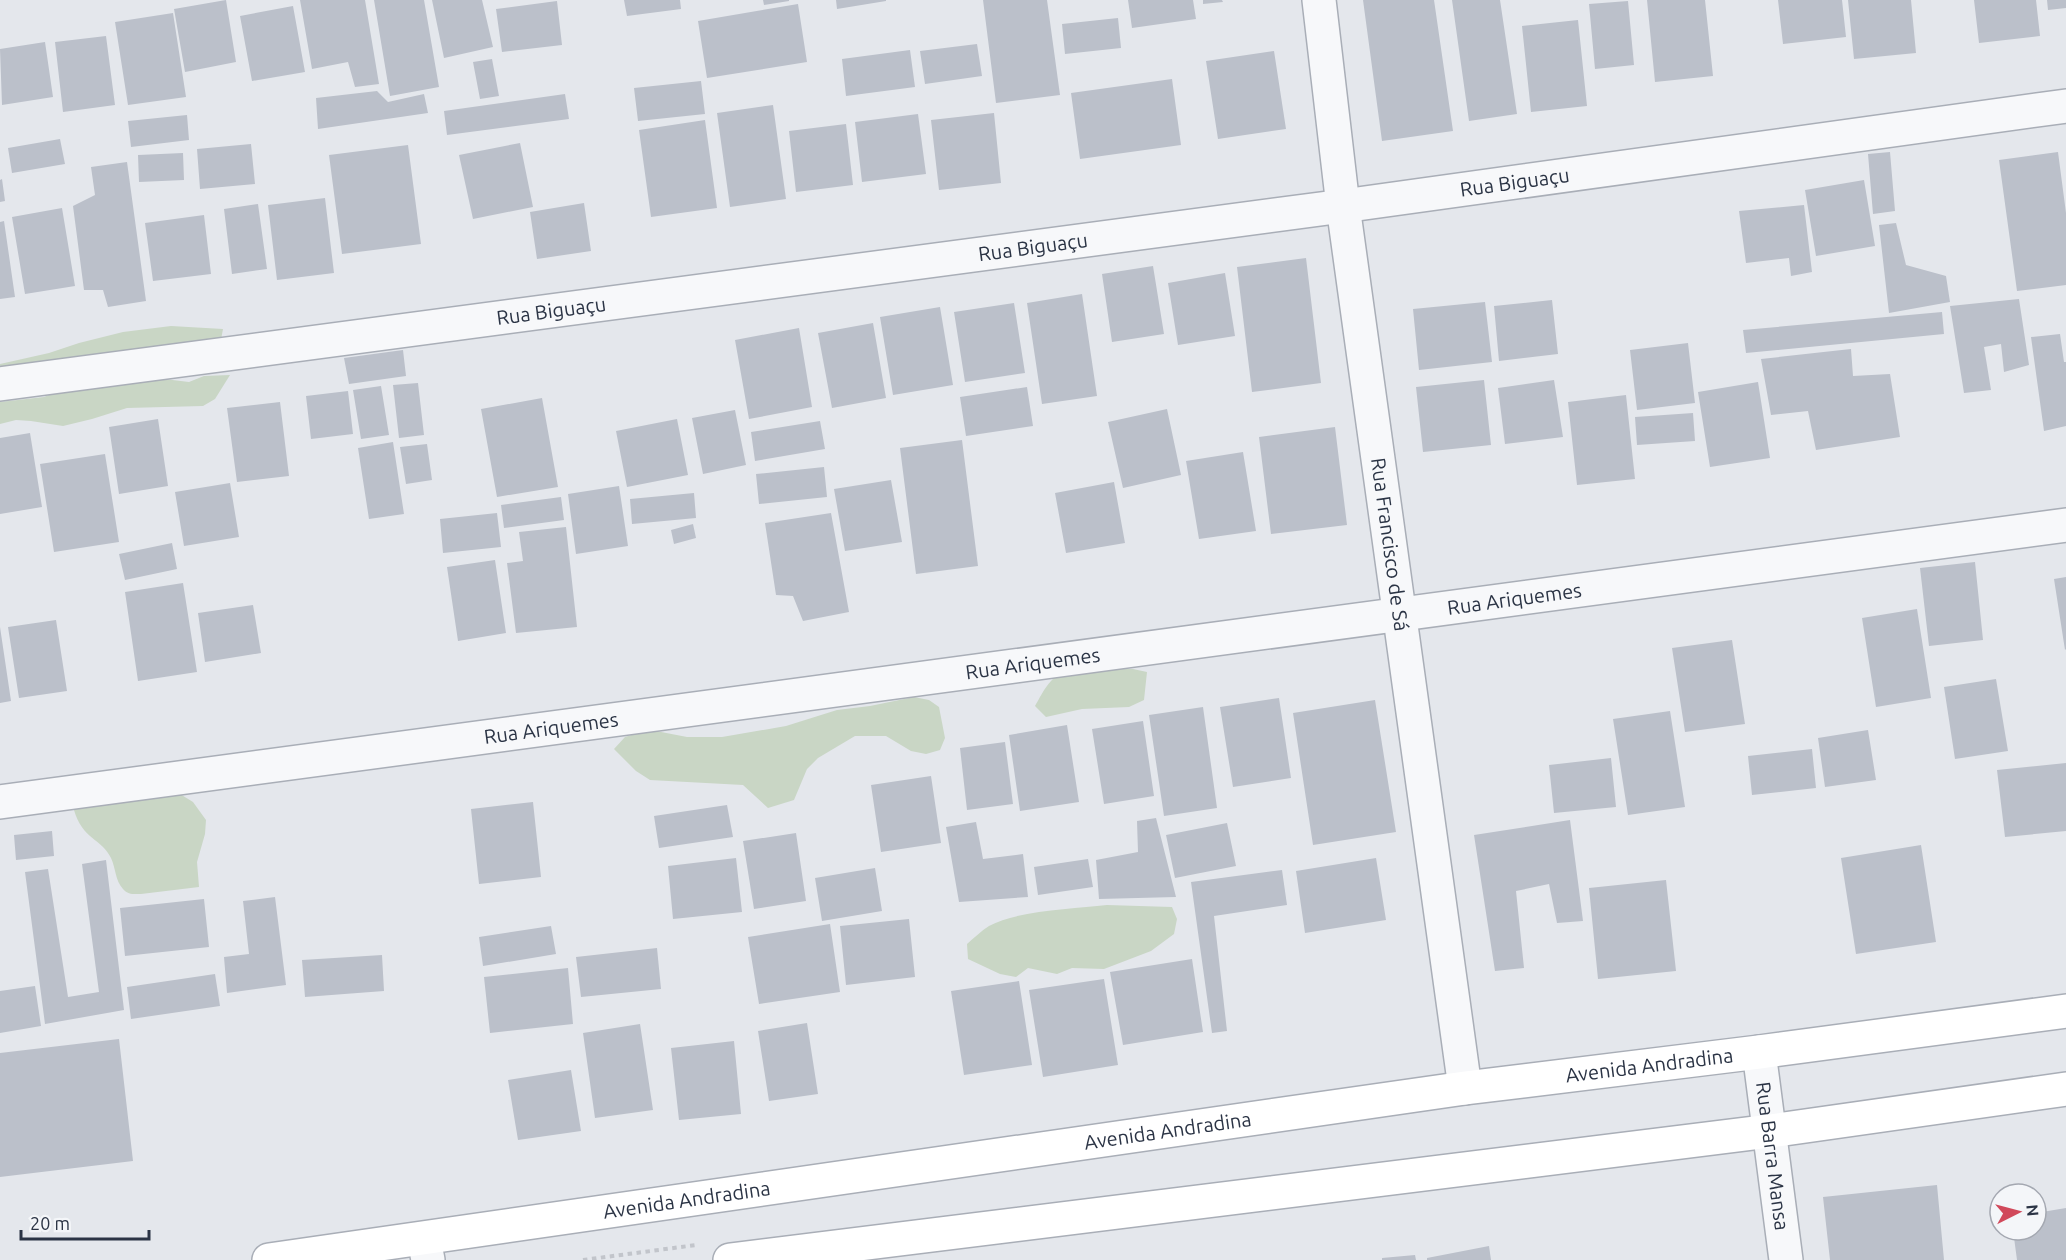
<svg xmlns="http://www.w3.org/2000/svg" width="2066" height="1260" viewBox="0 0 2066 1260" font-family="Ubuntu,sans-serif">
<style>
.green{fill:#c9d6c5}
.building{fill:#bbc0ca}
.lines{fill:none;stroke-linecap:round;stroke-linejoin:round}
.minor-casing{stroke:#a9aeb7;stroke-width:36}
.tertiary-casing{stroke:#a9aeb7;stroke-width:36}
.secondary-casing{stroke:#a9aeb7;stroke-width:36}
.path{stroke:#c2c5cb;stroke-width:4;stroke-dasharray:4.5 4.5;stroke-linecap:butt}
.minor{stroke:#f7f8fa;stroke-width:33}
.tertiary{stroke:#f7f8fa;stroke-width:33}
.secondary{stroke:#fff;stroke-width:33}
.labels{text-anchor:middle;stroke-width:4.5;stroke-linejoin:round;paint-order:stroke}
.street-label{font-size:20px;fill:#2b3445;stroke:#f4f6f9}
</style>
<rect width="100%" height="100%" fill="#e4e7ec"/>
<path class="green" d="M171,326L223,329L219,350L0,378V364L49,353L79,343L123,332Z
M230,375L215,399L203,406L127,408L92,419L63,426L31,421L16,420L0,424V402L44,397L60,390L79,391L156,378L189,382L204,376Z
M1133,669L1147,672L1144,700L1129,707L1082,709L1046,717L1035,706C1041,696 1049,678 1061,674C1078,669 1115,669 1133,669Z
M914,697L929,700L939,707L945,738L940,750L926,754L911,751L886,736H855L818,758L807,769L794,800L768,808L743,785L650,780L636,771L614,749L625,737L638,733L656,731L687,737H722L786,726L837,710L870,706Z
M180,794L193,802L206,820L205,834L197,862L199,887L141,894C134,894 128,895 123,889C115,880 116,869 111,858C102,839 82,839 74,810L79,806Z
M1107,905L1172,907L1177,919L1174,934L1151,951L1104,969L1072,968L1057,974L1028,968L1016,977L1000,974L968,959L967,944C974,938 981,931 989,926C1019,910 1073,909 1107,905Z"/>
<path class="building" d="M226,0L236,62L185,72L174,9Z
M300,0H365L379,84L355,87L348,62L312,69Z
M374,0H424L439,87L390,96Z
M432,0H482L493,47L444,58Z
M624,0H680L681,9L627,16Z
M763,0H789V1L764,5Z
M836,0H886V1L837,9Z
M983,0H1047L1060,95L996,103Z
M1128,0H1193L1196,19L1132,28Z
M1203,0H1222L1223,2L1203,4Z
M1363,0H1434L1453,131L1382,141Z
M1452,0H1500L1517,114L1469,121Z
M1647,0H1705L1713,76L1655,82Z
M1778,0H1842L1846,37L1783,44Z
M1848,0H1911L1916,53L1854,59Z
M1974,0H2036L2040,36L1979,43Z
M2047,0H2066V8L2048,10Z
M557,1L562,45L502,52L496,9Z
M1628,1L1634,65L1595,69L1589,4Z
M798,4L807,62L707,78L698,21Z
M293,6L305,72L252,81L240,16Z
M173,13L186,97L128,105L115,22Z
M1118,18L1121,48L1065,54L1062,24Z
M1578,20L1587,106L1531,112L1522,26Z
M106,36L115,105L63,112L55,42Z
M45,42L53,97L2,105L0,49Z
M977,44L982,76L925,84L920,51Z
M910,50L915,87L846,96L842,59Z
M1274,51L1286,129L1218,139L1206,61Z
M492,59L499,96L480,99L473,62Z
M1172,79L1181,145L1080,159L1071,93Z
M701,81L705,114L638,121L634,88Z
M377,91L388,102L424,94L428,113L318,129L316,98Z
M565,94L569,119L447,135L444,111Z
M773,105L786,199L730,207L717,113Z
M994,113L1001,183L939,190L931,120Z
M918,114L926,174L862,182L855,122Z
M187,115L189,140L131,147L128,121Z
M705,120L717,208L651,217L639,130Z
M846,124L853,185L796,192L789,131Z
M60,139L65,164L12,173L8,148Z
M520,143L533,207L473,219L459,155Z
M251,144L255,184L200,189L197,149Z
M408,145L421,244L342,254L329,155Z
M1890,152L1895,211L1873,214L1868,154Z
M2058,152L2066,213V285L2017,291L1999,160Z
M183,153L184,180L139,182L138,155Z
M127,162L146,301L108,307L103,290H84L73,206L95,195L91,167Z
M2,179L5,201L0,202V180Z
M1864,180L1875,246L1816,256L1805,190Z
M325,198L334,273L277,280L268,205Z
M584,203L591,251L537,259L530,212Z
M258,204L267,269L232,274L224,209Z
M1804,205L1812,272L1791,276L1789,258L1746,263L1739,211Z
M62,208L75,286L25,294L12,217Z
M204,215L211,274L153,281L145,223Z
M4,221L15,297L0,299V222Z
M1896,223L1906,265L1946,276L1950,302L1889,313L1879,225Z
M1306,258L1321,383L1252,392L1237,267Z
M1153,266L1164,334L1112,342L1102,274Z
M1225,273L1235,336L1178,345L1168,283Z
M1082,294L1097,396L1042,404L1027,303Z
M2019,299L2029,365L2004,372L2001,344L1984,347L1991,390L1964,393L1950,306Z
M1552,300L1558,354L1499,361L1494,306Z
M1485,302L1492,362L1419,370L1413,309Z
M1014,303L1025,373L965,382L954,312Z
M940,307L953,385L893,395L880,317Z
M1942,312L1944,334L1746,353L1743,330Z
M873,323L886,398L832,408L818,333Z
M799,328L812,407L749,419L735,340Z
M2060,334L2064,362H2066V426L2044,431L2031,337Z
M1688,343L1695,403L1637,410L1630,350Z
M1851,349L1853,376L1890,374L1900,437L1816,450L1808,411L1771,415L1761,359Z
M403,350L406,376L349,384L344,358Z
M1484,380L1491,445L1423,452L1416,387Z
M1554,380L1563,437L1505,444L1498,388Z
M1758,382L1770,458L1710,467L1698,392Z
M418,383L424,435L399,438L393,385Z
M381,386L389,435L361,439L353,390Z
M1027,387L1033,426L966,436L960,397Z
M348,391L353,434L311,439L306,396Z
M1626,395L1635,479L1577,485L1568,402Z
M542,398L558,487L497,497L481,409Z
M280,402L289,476L237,482L227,408Z
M1167,409L1181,475L1123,488L1108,422Z
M735,410L746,465L703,474L692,418Z
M1693,413L1695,441L1637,445L1635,417Z
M158,419L168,486L119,494L109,427Z
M677,419L688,475L627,487L616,431Z
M820,421L825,449L755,461L751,432Z
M1335,427L1347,525L1271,534L1259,437Z
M30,433L42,507L0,514V438Z
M962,440L978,566L916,574L900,448Z
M393,442L404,514L369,519L358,448Z
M427,444L432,480L406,484L400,447Z
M1243,452L1256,531L1199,539L1186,461Z
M105,454L119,542L54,552L40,464Z
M824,467L827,497L759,504L756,474Z
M891,480L902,542L845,551L834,489Z
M1114,482L1125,543L1066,553L1055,493Z
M230,483L239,537L184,546L175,492Z
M619,486L628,546L576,554L568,494Z
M694,493L696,518L632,524L630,499Z
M561,497L564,520L504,528L501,505Z
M497,513L501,547L443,553L440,519Z
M831,513L849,612L803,621L793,596L776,595L765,523Z
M693,524L696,538L674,544L671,530Z
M566,527L577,627L516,633L507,563L523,561L519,532Z
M172,543L177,569L125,580L119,554Z
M495,560L506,633L458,641L447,567Z
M1975,562L1983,640L1929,646L1920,568Z
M2066,577V649L2065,650L2054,579Z
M183,583L197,672L138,681L125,592Z
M253,605L261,653L205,662L198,613Z
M1917,609L1931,698L1876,707L1862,618Z
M56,620L67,691L19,698L8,627Z
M0,627L11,701L0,703Z
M1732,640L1745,724L1685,732L1672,648Z
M1996,679L2008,751L1955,759L1944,687Z
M1279,698L1291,778L1233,787L1220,707Z
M1375,700L1396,832L1313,845L1293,713Z
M1203,707L1217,808L1164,816L1149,715Z
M1670,711L1685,807L1628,815L1613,719Z
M1143,721L1154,796L1104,804L1092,729Z
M1067,725L1079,802L1020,811L1009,735Z
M1868,730L1876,780L1825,787L1818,738Z
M1005,742L1013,804L967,810L960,748Z
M1812,749L1816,788L1752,795L1748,756Z
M1611,758L1616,807L1554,813L1549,765Z
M2066,763V831L2005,837L1997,770Z
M931,776L941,843L881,852L871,785Z
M533,802L541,877L479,884L471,809Z
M727,805L733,837L659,848L654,816Z
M1156,818L1176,897L1099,899L1096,860L1138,852L1137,821Z
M1570,820L1583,921L1557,923L1549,884L1516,891L1524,968L1495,971L1474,835Z
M976,822L983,859L1023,854L1028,897L959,902L946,827Z
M1227,823L1236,866L1175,878L1166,835Z
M52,831L54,856L16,860L14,835Z
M796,833L806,901L754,909L743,841Z
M1921,845L1936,942L1856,954L1841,858Z
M736,858L742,912L673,919L668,866Z
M1376,858L1386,920L1305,933L1296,871Z
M1088,859L1093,887L1038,895L1034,867Z
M106,860L124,1010L45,1024L25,872L48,869L68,997L99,992L82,864Z
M875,868L882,911L822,921L815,878Z
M1282,870L1287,905L1214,916L1227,1031L1212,1033L1191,882Z
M1666,880L1676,971L1598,979L1589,888Z
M275,897L286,985L227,993L224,957L249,954L243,901Z
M204,899L209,947L125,956L120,908Z
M909,919L915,977L846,985L840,926Z
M830,924L840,992L759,1004L748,937Z
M551,926L556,954L483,966L479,937Z
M657,948L661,989L581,997L576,957Z
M382,955L384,991L305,997L302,960Z
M1192,959L1203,1032L1123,1045L1110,972Z
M568,968L573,1024L490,1033L484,977Z
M215,974L220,1006L131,1019L127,987Z
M1104,979L1118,1065L1043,1077L1029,990Z
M1019,981L1032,1065L964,1075L951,991Z
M35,986L41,1026L0,1033V991Z
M807,1023L818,1094L769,1101L758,1031Z
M640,1024L653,1110L595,1118L583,1033Z
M119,1039L133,1161L0,1177V1053Z
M734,1041L741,1114L679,1120L671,1048Z
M571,1070L581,1131L518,1140L508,1080Z
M1937,1185L1944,1260H1830L1823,1197Z
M2066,1208V1260H2017L2013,1230H2036V1213Z
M1489,1246L1491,1260H1427V1258Z
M1415,1255L1416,1260H1382V1258Z"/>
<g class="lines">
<defs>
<g id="minor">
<path id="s1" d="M1319,0L1343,206L1465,1088"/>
<path id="s2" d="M0,384L1343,206L2066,106"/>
<path id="s3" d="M0,802L2066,525"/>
<path id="s4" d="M1759,1052L1786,1260"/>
</g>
<path id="tertiary" d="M424,1239L428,1260"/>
<g id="secondary">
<path id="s5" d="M269,1260L1465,1088L1759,1052L2066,1011"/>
<path d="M730,1260L1770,1131L2066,1089"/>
</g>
</defs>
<use href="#minor" class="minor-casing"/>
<use href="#tertiary" class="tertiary-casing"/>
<use href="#secondary" class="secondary-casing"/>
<path class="path" d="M583,1260L696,1245"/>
<use href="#minor" class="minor"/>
<use href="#tertiary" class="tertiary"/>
<use href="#secondary" class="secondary"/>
</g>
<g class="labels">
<g class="street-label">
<text dy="7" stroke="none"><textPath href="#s2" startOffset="1528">Rua Biguaçu</textPath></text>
<text dy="7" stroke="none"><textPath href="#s2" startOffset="1042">Rua Biguaçu</textPath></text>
<text dy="7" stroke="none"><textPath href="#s2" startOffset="556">Rua Biguaçu</textPath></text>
<text dy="7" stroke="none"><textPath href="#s1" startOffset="549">Rua Francisco de Sá</textPath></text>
<text dy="7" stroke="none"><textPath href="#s3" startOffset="1528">Rua Ariquemes</textPath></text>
<text dy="7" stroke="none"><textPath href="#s3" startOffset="1042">Rua Ariquemes</textPath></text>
<text dy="7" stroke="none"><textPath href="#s3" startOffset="556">Rua Ariquemes</textPath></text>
<text dy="7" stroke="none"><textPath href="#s5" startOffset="1394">Avenida Andradina</textPath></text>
<text dy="7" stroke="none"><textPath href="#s5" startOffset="908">Avenida Andradina</textPath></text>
<text dy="7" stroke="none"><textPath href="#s4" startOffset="105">Rua Barra Mansa</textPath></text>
<text dy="7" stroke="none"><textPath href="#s5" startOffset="422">Avenida Andradina</textPath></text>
</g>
</g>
<g transform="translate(2018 1212) rotate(84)"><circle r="28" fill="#f4f6f9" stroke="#a4a8b1" stroke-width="1.5"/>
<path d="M0-4.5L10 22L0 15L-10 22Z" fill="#d1495b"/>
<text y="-9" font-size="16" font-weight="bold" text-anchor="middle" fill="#2b3445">N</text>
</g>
<path d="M21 1230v9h128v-9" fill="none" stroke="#2b3445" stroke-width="3"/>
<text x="30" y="1230" font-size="18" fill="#2b3445" stroke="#f4f6f9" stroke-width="4.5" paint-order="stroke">20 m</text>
</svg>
